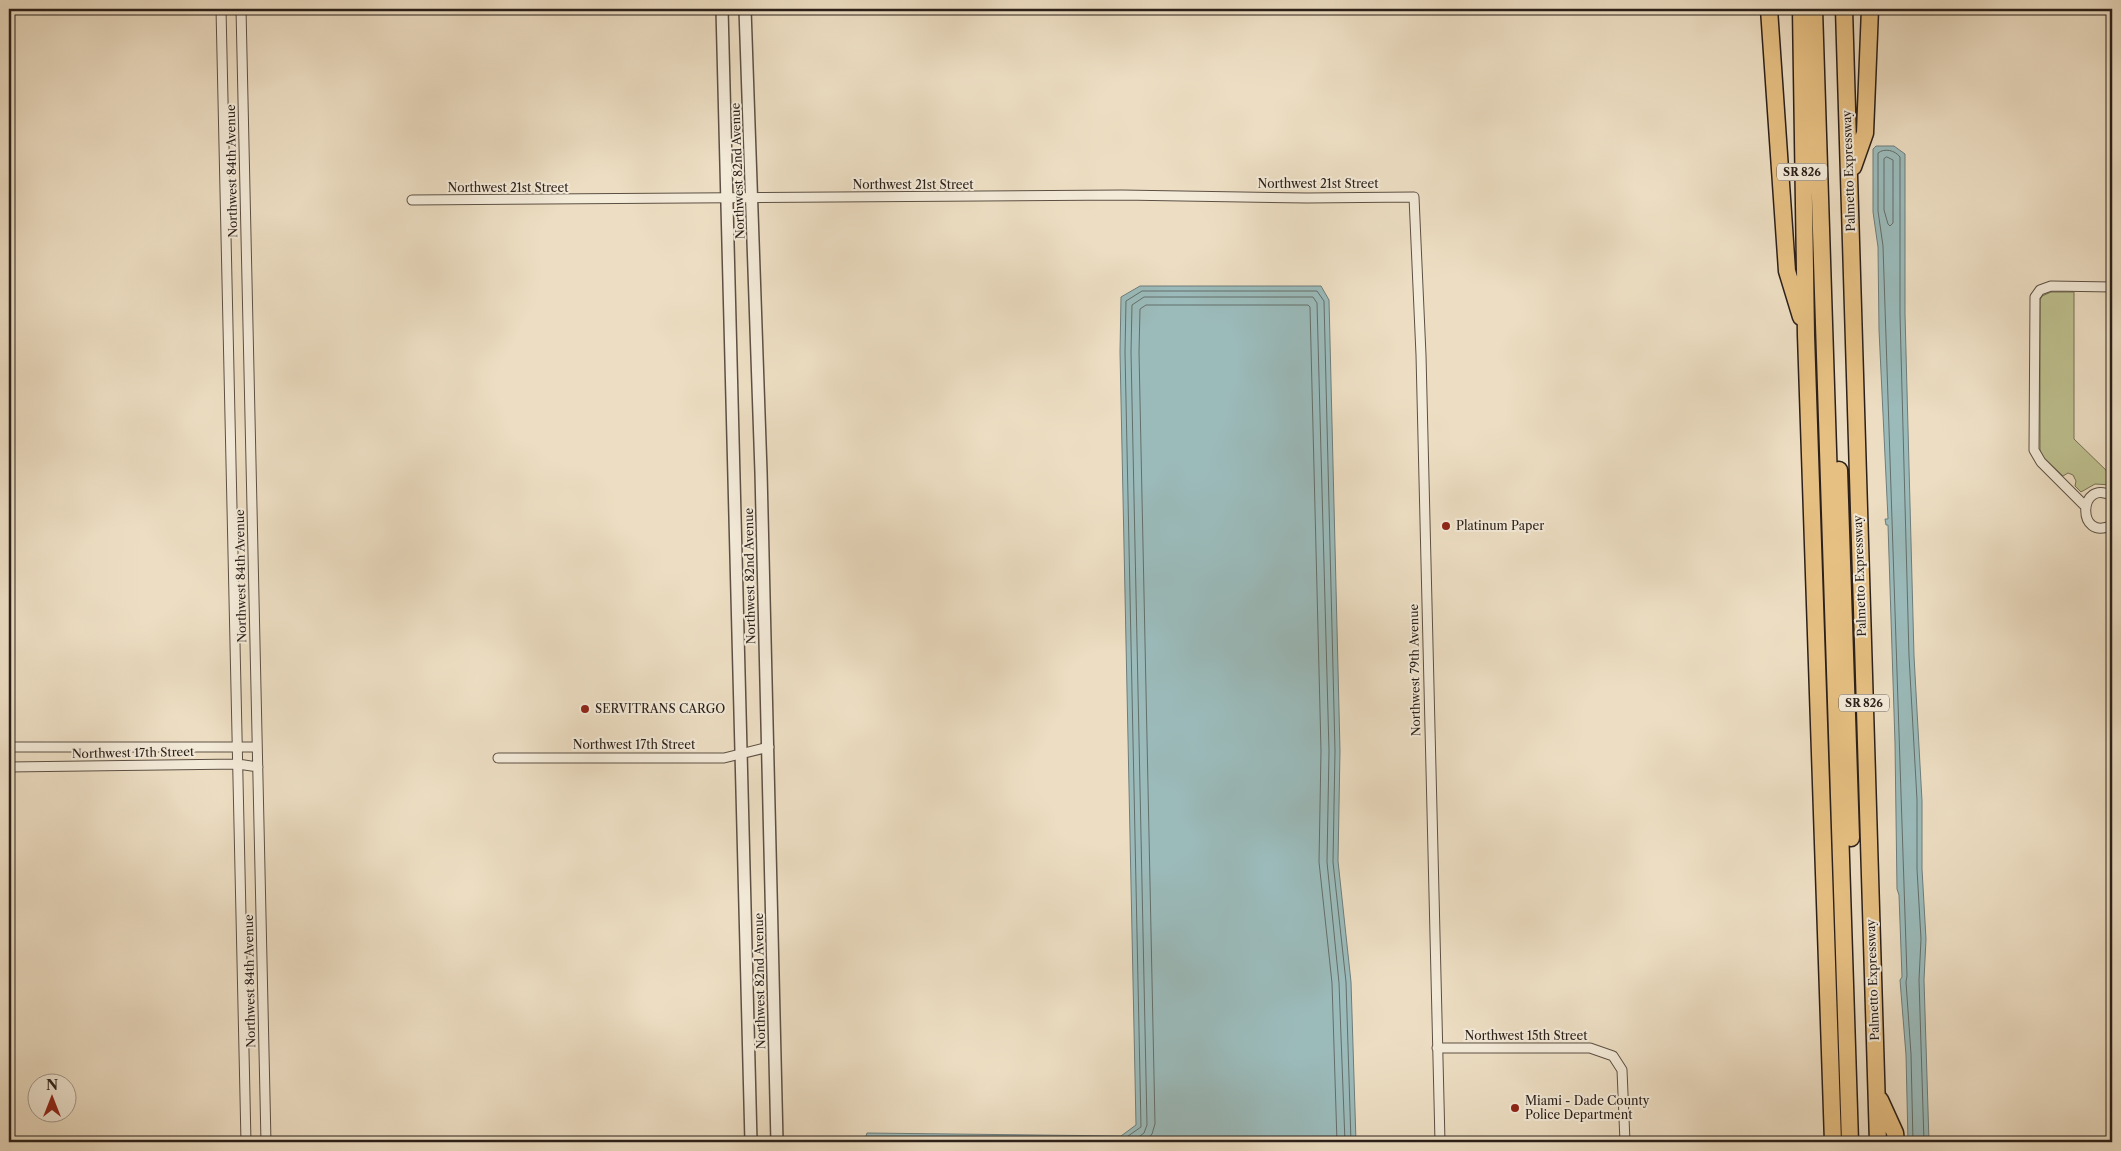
<svg xmlns="http://www.w3.org/2000/svg" width="2121" height="1151" viewBox="0 0 2121 1151" font-family="'Libre Caslon Text',serif">
<style>
.green{fill:#bec08f;stroke:#747054}
.water{fill:#9bbbbb;stroke:#6e7d7b}
.lines{fill:none;stroke-linecap:round;stroke-linejoin:round}
.shore{stroke:#636e6a;stroke-width:1}
.minor-casing{stroke:#5c5044;stroke-width:11}
.tertiary-casing{stroke:#5c5044;stroke-width:14}
.motorway-casing{stroke:#2b201a;stroke-width:19}
.minor{stroke:#f3ead8;stroke-width:9}
.tertiary{stroke:#f3ead8;stroke-width:11}
.motorway{stroke:#e6bf82;stroke-width:16}
.poi-dot{fill:#8f2418;stroke:#f3ead8;stroke-width:2}
.labels{text-anchor:middle;stroke-width:4;stroke-linejoin:round;paint-order:stroke}
.shield{fill:#f3ead8;stroke:#675d53;stroke-width:1}
.shield-label{font-size:11px;font-weight:bold;fill:#2b201a}
.street-label{font-size:12px;fill:#2b201a;stroke:#f3ead8}
.poi-label{font-size:12px;fill:#2b201a;stroke:#f3ead8;text-anchor:start}
</style>
<rect width="100%" height="100%" fill="#eddec3"/>
<filter id="stains"><feTurbulence type="fractalNoise" baseFrequency=".004" numOctaves="4"/><feColorMatrix values="0 0 0 0 .2 0 0 0 0 .09 0 0 0 0 .02 0 0 0 .5 -.17"/></filter>
<radialGradient id="worn" r=".72"><stop offset=".6" stop-color="#630" stop-opacity="0"/><stop offset="1" stop-color="#630" stop-opacity=".3"/></radialGradient>
<path class="green" d="M2051,292H2074V439L2112,476V485L2095,484L2081,492L2075,486L2076,481L2073,475L2068,473L2063,476L2043,457L2040,451V300L2042,296Z"/>
<path class="water" d="M1876,146H1894L1905,154V314L1914,656L1922,801V869L1926,939L1924,980L1929,1142H1908L1906,1055L1900,980L1902,977L1899,895L1897,889L1895,743L1888,525H1886L1885,519H1888L1879,330L1878,247L1873,212V149Z
M1140,286H1321L1329,300L1340,751L1338,861L1351,982L1356,1142H864L867,1133L1121,1136L1136,1125L1120,352L1121,297Z"/>
<g class="lines">
<path class="shore" d="M1887,157L1893,160V223L1890,226L1888,224L1884,210V159Z
M869,1142L872,1138L1121,1141L1141,1127L1125,352L1126,301L1142,291H1317L1324,301L1335,751L1333,862L1346,982L1351,1142
M1132,1142L1144,1133L1147,1125L1131,352L1132,305L1144,297H1313L1317,303L1329,751L1327,862L1339,983L1345,1142
M1145,1142L1152,1134L1155,1124L1139,352L1140,309L1146,305H1308L1310,307L1321,751L1319,862L1332,983L1337,1142
M1913,1142L1911,1054L1906,982L1907,976L1883,246L1878,211V153C1884,148 1895,150 1900,157V314L1909,656L1917,800V869L1921,939L1919,980L1924,1142"/>
<defs>
<path id="minor" d="M221,9L246,1142
M241,9L266,1142
M412,200L1122,195L1307,198L1414,197L1421,355L1440,1142
M2112,496C2078,477 2076,543 2112,525
M2085,506L2041,462L2034,450L2035,297L2040,290L2051,286L2112,287
M9,747H257
M498,758H724L769,747
M9,767L238,764L258,767
M1437,1048H1590L1613,1056L1622,1070L1625,1142"/>
<path id="tertiary" d="M722,9L751,1142
M745,9L761,472L777,1142"/>
<path id="motorway" d="M1769,9L1787,271L1801,317
M1801,9L1806,335L1833,1142
M1814,9L1850,1142
M1844,9L1878,1142
M1853,167L1865,133L1870,9
M1839,470L1851,838
M1880,1100L1895,1133L1896,1142"/>
</defs>
<use href="#minor" class="minor-casing"/>
<use href="#tertiary" class="tertiary-casing"/>
<use href="#motorway" class="motorway-casing"/>
<use href="#minor" class="minor"/>
<use href="#tertiary" class="tertiary"/>
<use href="#motorway" class="motorway"/>
</g>
<g class="poi-dot">
<circle cx="1446" cy="526" r="5"/>
<circle cx="585" cy="709" r="5"/>
<circle cx="1515" cy="1108" r="5"/>
</g>
<g class="labels">
<g class="shield">
<rect x="1777" y="163.5" width="50" height="17" rx="4"/>
<rect x="1839" y="694.5" width="50" height="17" rx="4"/>
</g>
<g class="shield-label">
<text x="1802" y="176">SR 826</text>
<text x="1864" y="707">SR 826</text>
</g>
<g class="street-label">
<text transform="translate(232 171) rotate(-91)" y="4">Northwest 84th Avenue</text>
<text transform="translate(738 171) rotate(-92)" y="4">Northwest 82nd Avenue</text>
<text transform="translate(1849 171) rotate(-92)" y="4">Palmetto Expressway</text>
<text x="1318" y="188">Northwest 21st Street</text>
<text x="913" y="189">Northwest 21st Street</text>
<text x="508" y="192">Northwest 21st Street</text>
<text transform="translate(241 576) rotate(-91)" y="4">Northwest 84th Avenue</text>
<text transform="translate(750 576) rotate(-91)" y="4">Northwest 82nd Avenue</text>
<text transform="translate(1860 576) rotate(-92)" y="4">Palmetto Expressway</text>
<text transform="translate(1415 670) rotate(-91)" y="4">Northwest 79th Avenue</text>
<text x="634" y="749">Northwest 17th Street</text>
<text transform="translate(133 753) rotate(-1)" y="4">Northwest 17th Street</text>
<text transform="translate(1873 980) rotate(-92)" y="4">Palmetto Expressway</text>
<text transform="translate(250 981) rotate(-91)" y="4">Northwest 84th Avenue</text>
<text transform="translate(760 981) rotate(-91)" y="4">Northwest 82nd Avenue</text>
<text x="1526" y="1040">Northwest 15th Street</text>
</g>
<g class="poi-label">
<text x="1456" y="530">Platinum Paper</text>
<text x="595" y="713">SERVITRANS CARGO</text>
<text x="1525" y="1105">Miami - Dade County<tspan x="1525" dy="14">Police Department</tspan></text>
</g>
</g>
<rect width="2121" height="1151" fill="none" stroke="#eddec3" stroke-width="30"/>
<rect x="10" y="10" width="2101" height="1131" fill="none" stroke="#2b201a" stroke-width="2.5"/>
<rect x="15" y="15" width="2091" height="1121" fill="none" stroke="#2b201a"/>
<g transform="translate(52 1098)"><circle r="24" fill="#f3ead8" stroke="#a3998c"/>
<path d="M0-4L9 19L0 12L-9 19Z" fill="#8f2418"/>
<text y="-8" font-size="14" font-weight="bold" text-anchor="middle" fill="#2b201a">N</text>
</g>
<rect width="100%" height="100%" filter="url(#stains)"/>
<rect width="100%" height="100%" fill="url(#worn)"/>
</svg>
